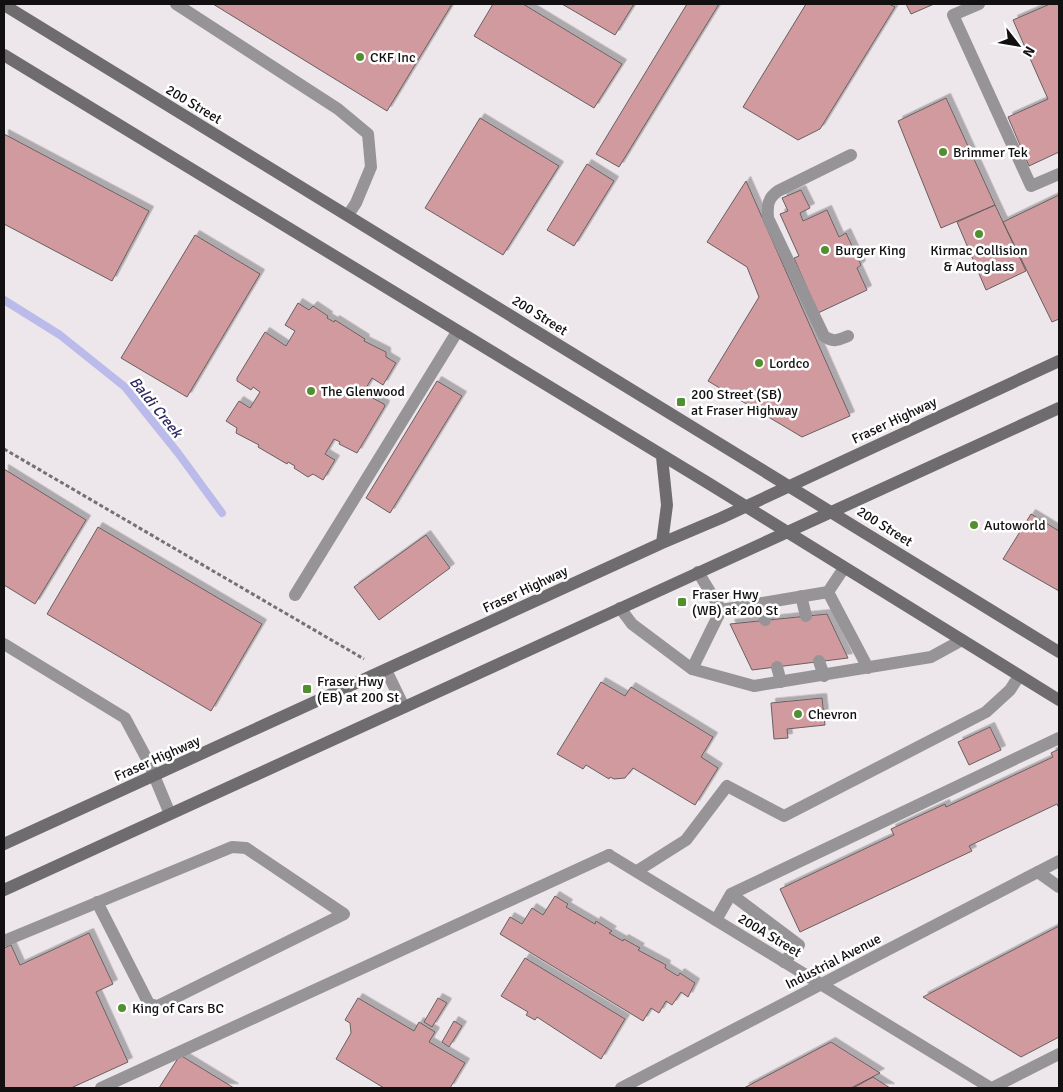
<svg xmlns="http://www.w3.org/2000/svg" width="1063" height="1092" viewBox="0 0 1063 1092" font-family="Signika,sans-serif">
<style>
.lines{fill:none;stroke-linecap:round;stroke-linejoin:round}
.stream{stroke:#babbea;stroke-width:8}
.building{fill:#d19a9e;stroke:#676061;filter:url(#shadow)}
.path{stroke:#757173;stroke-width:3;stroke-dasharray:4 2.5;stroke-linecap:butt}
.service{stroke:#969496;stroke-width:12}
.minor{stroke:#969496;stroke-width:12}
.tertiary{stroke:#969496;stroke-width:12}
.secondary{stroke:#6e6c6f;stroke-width:12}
.poi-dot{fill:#52902f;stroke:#fff;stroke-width:2}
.labels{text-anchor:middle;stroke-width:5;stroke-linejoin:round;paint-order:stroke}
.poi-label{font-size:14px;fill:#121011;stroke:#fff;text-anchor:start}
.street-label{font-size:14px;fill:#121011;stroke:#fff}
.water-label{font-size:15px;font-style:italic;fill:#2c275f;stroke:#fff}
</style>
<defs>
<filter id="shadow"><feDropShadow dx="4.5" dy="-4.5" stdDeviation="0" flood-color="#0004"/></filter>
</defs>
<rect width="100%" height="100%" fill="#ede6ea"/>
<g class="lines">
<path class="stream" d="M4,300L60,335L125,387L178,453L222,513"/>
</g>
<path class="building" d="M213,4H452L387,111Z
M493,4H523L622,64L594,108L474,36Z
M562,4H634L615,35Z
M687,4H719L619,167L596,154Z
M806,4H889L895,7L820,129L798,140L743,107Z
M906,4H934L911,14Z
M1050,4H1059V152L1029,166L1008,117L1048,99L1013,20Z
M946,98L995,205L941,228L898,121Z
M480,118L559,166L503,255L425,208Z
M4,134L149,211L112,281L4,224Z
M587,164L614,181L574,246L547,230Z
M746,181L850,416L802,437L708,381L759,297L747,267L707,242Z
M801,190L810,208L800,213L803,221L827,210L839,237L846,233L861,265L857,268L867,290L818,313L794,258L799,256L780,214L788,211L782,198Z
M1059,195V319L1052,322L1003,222Z
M995,205L1026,271L986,290L957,222Z
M195,235L260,274L187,397L121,358Z
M298,303L309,310L313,306L328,316L327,318L334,322L335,320L365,339L364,341L386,352V357L396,363L383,385L372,378L363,393L384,404L385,406L357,453L339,444L340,442L334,439L325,454L335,460L323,480L313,474L308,477L294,468L295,466L288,462L287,464L258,447L259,445L236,433L237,428L226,421L239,401L250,408L260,392L253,387L251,390L237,381V378L265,332L286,346L295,331L285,325Z
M437,381L462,396L390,513L366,498Z
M4,469L86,520L35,604L4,585Z
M1031,514L1059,531V591L1003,559Z
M98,527L262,624L211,711L47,614Z
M426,535L450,568L379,620L354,587Z
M827,614L848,658L752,670L730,624Z
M601,682L625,696L631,687L713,737L701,757L718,768L695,805L633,768L625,778L614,779L610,777L609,779L586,765L583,769L557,754Z
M822,698L825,725L787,729L788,738L774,739L771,703Z
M990,727L1001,750L969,765L958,742Z
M1059,749V808L1057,804L969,846L972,851L800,932L780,889L894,835L891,829L945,804L946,807L1053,757L1051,753Z
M555,896L568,904L566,907L595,924L596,921L612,931L609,933L623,941L624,939L640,948L638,950L666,965L665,968L678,976L680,973L695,983L688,997L681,992L672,1005L666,1001L659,1013L651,1008L643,1021L500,934L510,917L522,924L532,908L543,915Z
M1059,926V1037L1021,1057L923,997Z
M89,933L113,984L96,992L128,1062L71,1088H4V948L11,945L20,965Z
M525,958L625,1019L601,1059L537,1017L535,1020L526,1015L528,1012L501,996Z
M358,998L414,1031L419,1022L435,1032L429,1042L465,1063L450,1088H384L336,1059L351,1033L350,1023L345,1020Z
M438,998L447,1003L432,1027L424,1022Z
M454,1021L462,1026L449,1047L442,1042Z
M831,1042L880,1073L851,1088H744Z
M180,1055L234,1088H159Z
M873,1077L890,1088H853Z"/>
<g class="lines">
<path class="path" d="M4,449L364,659"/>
<path class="service" d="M176,4L338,109L368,134L371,167L356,203L348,215
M979,4L953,15L1031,186L1059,174
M848,336C838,340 833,343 824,336L768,218C767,205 768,198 778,191L851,155
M844,568L828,592L868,668
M698,572L721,610L828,592
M295,595L457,332
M801,596L806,616
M761,603L765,620
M620,608L632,624L692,669L754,686L931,657L962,640
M4,644L125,718L148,761L170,814
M819,661L824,676
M777,667L781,682
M692,669L721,610
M386,670L404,707
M637,871L686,840L727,786L784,816L986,712L1010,690L1019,676
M1038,872L1059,887
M731,894L799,945L784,962
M716,920L731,894L1059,738
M4,941L232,847L246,848L344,914L158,1006L149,1004L97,902
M101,1088L609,855
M992,1088L1059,1054"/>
<path class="minor" d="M609,855L991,1088"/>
<path class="tertiary" d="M621,1088L1059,861"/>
<path class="secondary" d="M4,5L1059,652
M4,55L708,483L1059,700
M662,543L667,505L662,457
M4,844L662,543L721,518L1059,361
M4,890L1059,408"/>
</g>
<g class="poi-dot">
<circle cx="360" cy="57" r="5"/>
<circle cx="943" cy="152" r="5"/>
<circle cx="979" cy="234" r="5"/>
<circle cx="825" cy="250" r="5"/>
<circle cx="759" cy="363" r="5"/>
<circle cx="311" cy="391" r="5"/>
<rect x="676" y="397" width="10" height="10" rx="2.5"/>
<circle cx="974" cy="525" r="5"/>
<rect x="677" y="597" width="10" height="10" rx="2.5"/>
<rect x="302" y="684" width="10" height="10" rx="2.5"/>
<circle cx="798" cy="714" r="5"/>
<circle cx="122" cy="1008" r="5"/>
</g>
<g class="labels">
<g class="poi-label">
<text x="370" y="62">CKF Inc</text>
<text x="953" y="157">Brimmer Tek</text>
<text x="835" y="255">Burger King</text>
<text x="979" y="255" text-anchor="middle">Kirmac Collision<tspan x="979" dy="16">&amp; Autoglass</tspan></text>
<text x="769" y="368">Lordco</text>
<text x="321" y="396">The Glenwood</text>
<text x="691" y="399">200 Street (SB)<tspan x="691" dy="16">at Fraser Highway</tspan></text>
<text x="984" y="530">Autoworld</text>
<text x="692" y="599">Fraser Hwy<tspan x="692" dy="16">(WB) at 200 St</tspan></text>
<text x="317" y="686">Fraser Hwy<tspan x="317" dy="16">(EB) at 200 St</tspan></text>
<text x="808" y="719">Chevron</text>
<text x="132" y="1013">King of Cars BC</text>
</g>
<g class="street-label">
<text transform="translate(194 104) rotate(31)" y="5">200 Street</text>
<text transform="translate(540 315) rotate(32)" y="5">200 Street</text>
<text transform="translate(894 420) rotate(-25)" y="5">Fraser Highway</text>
<text transform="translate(885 526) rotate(32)" y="5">200 Street</text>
<text transform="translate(525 589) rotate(-25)" y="5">Fraser Highway</text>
<text transform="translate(157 758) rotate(-24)" y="5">Fraser Highway</text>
<text transform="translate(770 935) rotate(31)" y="5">200A Street</text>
<text transform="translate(833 961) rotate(-27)" y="5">Industrial Avenue</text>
</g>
<g class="water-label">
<text transform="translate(156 407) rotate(51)" y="5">Baldi Creek</text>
</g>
</g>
<rect width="1063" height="1092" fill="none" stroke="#121011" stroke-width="10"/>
<g transform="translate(1018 45) rotate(121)" stroke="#ffffff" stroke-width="4" paint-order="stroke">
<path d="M0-4L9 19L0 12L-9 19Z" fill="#121011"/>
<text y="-8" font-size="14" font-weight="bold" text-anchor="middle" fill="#121011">N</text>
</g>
</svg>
